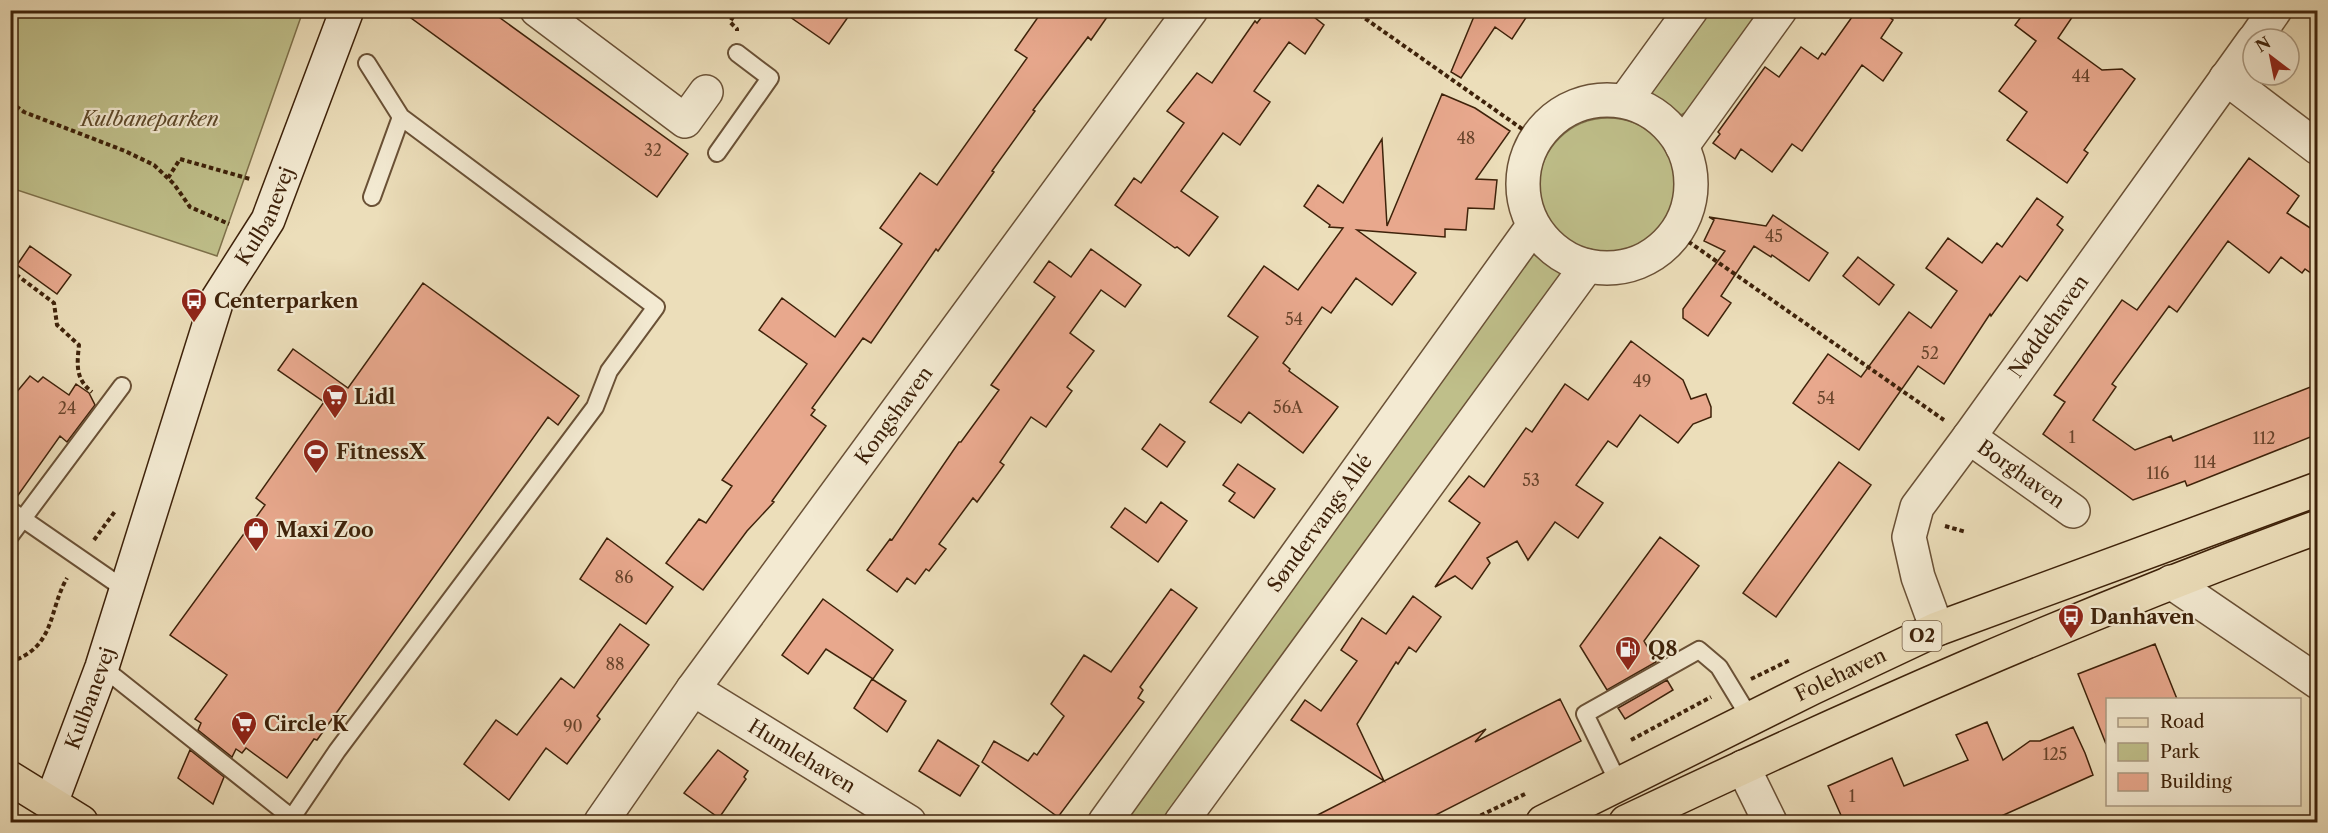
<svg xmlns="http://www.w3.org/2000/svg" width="2328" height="833" viewBox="0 0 2328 833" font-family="'Libre Caslon Text',serif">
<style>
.green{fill:#bfbf8a;stroke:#7e704a;stroke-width:1.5}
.building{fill:#e8a88d;stroke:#3e220a;stroke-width:1.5}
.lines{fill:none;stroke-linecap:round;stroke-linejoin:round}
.lane-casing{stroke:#6a5136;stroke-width:20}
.street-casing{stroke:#6a5136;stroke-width:36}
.secondary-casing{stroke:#3e220a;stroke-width:36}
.primary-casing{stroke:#3e220a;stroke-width:36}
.path{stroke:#3e220a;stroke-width:4;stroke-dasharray:4.5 3;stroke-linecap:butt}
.lane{stroke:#f3ead2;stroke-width:16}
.street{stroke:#f3ead2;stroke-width:33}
.secondary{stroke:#f3ead2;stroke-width:33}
.primary{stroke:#ecdeba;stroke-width:33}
.labels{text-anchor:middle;stroke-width:4.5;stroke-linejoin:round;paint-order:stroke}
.number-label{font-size:16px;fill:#68442b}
.shield{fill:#f3ead2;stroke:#745e46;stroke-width:1.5}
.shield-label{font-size:18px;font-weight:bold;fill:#3e220a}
.park-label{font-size:20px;font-style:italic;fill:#5e492a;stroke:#f3ead2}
.street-label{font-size:20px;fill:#3e220a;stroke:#f3ead2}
.poi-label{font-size:20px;font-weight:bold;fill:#3e220a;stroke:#f3ead2;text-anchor:start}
</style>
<rect width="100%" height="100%" fill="#ecdeba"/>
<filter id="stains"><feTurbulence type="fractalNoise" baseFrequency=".00333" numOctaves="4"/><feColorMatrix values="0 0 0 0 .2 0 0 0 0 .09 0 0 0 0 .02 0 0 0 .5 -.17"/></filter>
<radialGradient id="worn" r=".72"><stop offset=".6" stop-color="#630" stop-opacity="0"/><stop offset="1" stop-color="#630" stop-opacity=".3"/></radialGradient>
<path class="green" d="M11,10L303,11L217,256L11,188Z
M1709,11H1761L1690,110L1681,115L1655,99L1652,92Z
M1539 187a69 69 0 1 1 138 0a69 69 0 1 1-138 0Z
M1533,254L1567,277L1170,822H1123Z"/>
<path class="building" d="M400,10H489L688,154L657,197Z
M780,10H853L829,44Z
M1043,10H1112L1091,40L1088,37L1033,110L1035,111L992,171L994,172L938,251L936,249L871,343L863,338L812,408L815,410L811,415L826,426L772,501L774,502L747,531L703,590L666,563L699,519L706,523L732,486L722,480L807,364L759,330L782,298L835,337L902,244L880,228L920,173L937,185L1027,58L1015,50Z
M1267,10H1305L1324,25L1305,54L1289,42L1254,91L1270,102L1240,145L1223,133L1181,191L1218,217L1189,256L1177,247L1175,248L1115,205L1134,178L1141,183L1184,123L1167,111L1197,73L1212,83L1255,21L1257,23Z
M1471,10H1531L1512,39L1495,27L1461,78L1451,72L1475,14Z
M1857,10H1880L1893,20L1881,38L1902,53L1883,81L1862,65L1802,151L1792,144L1772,172L1741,149L1735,159L1713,143L1720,134L1718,132L1765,67L1779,77L1801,47L1818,59L1822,53L1825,55Z
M2026,10H2077L2058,38L2102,70L2122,69L2135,79L2084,150L2088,153L2067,183L2007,140L2027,112L1999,91L2036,41L2015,25Z
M1442,94L1475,108L1510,131L1476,179L1497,180L1494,209L1468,208L1466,230L1445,229V237L1357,230L1416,273L1392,305L1356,278L1331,313L1322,307L1283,363L1290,369L1289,371L1338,407L1303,453L1249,412L1241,423L1210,402L1258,337L1228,316L1264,266L1298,290L1343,228L1329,227L1330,225L1304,206L1318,185L1343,203L1382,139L1387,226Z
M2249,158L2299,196L2287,213L2318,233V278L2305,269L2302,273L2281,257L2269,273L2228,241L2177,312L2169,306L2112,384L2116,387L2093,420L2135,450L2171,436L2173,441L2318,384V434L2187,486L2185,481L2133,500L2043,434L2065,402L2054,395L2122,300L2137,310Z
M2037,198L2063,217L2057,225L2063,230L2027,281L2020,276L1991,316L1990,314L1944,384L1918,366L1859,450L1793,403L1828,354L1861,377L1909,312L1931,328L1957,291L1926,268L1948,238L1982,263L1997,243L2002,247Z
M1773,215L1828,253L1809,281L1772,255L1771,257L1754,246L1721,296L1731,303L1708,336L1683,318V309L1725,251L1704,241L1714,220L1709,217L1766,226Z
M30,246L71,275L57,294L17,265Z
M1091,249L1141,285L1125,307L1101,290L1070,333L1094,351L1067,387L1072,391L1046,427L1031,417L1000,462L1004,465L977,502L973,498L939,544L946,549L929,571L926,569L915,584L907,578L897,592L867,570L890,539L892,540L959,442H961L999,390L991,385L1055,297L1034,282L1049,261L1071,277Z
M1858,257L1894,285L1879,305L1843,276Z
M423,283L579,396L558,425L548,417L317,740L314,739L287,778L246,748L242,753L236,749L232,757L198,730L201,723L195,719L227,675L170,635L265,505L256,498L324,402L278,370L293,349L348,388Z
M1631,341L1683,380L1691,399L1706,394L1711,407V417L1693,424L1678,443L1640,415L1617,447L1608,441L1576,485L1603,503L1578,538L1555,522L1528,560L1517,541L1487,558L1490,563L1472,589L1455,576L1435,587L1480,523L1449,501L1469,476L1484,487L1526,428L1532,432L1565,384L1588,400Z
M30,376L38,382L43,377L69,395L76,384L89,393L95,405L67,442L60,436L14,501L10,500V400Z
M1160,424L1185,442L1167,467L1142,449Z
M1839,462L1871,485L1776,617L1743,593Z
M1238,464L1275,489L1254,518L1229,501L1235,493L1223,485Z
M1161,502L1187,521L1158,562L1111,527L1125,508L1146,523Z
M1660,537L1699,566L1644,641L1656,662L1607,690L1580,646Z
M607,538L673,587L646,624L580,579Z
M1171,589L1197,608L1140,687L1143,690L1138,698L1144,702L1058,817L982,762L994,741L1028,761L1034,753L1037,755L1064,716L1051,704L1084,655L1111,672Z
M1413,596L1441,617L1416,652L1409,647L1398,664L1396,662L1357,724L1384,781L1291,720L1305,700L1321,711L1357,661L1341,650L1362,618L1386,634Z
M823,599L893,650L873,679L826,649L808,674L782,655Z
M620,624L649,645L597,716L600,719L567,764L546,748L509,800L464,764L496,720L517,735L561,678L574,688Z
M2155,644L2177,699H2108L2106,744L2078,674Z
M872,679L906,701L887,732L854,708Z
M1667,680L1673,690L1625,719L1618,708Z
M1560,699L1581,741L1422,822H1304L1486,729L1475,742Z
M1987,722L2003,760L2030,741H2040L2073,727L2085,753L2093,775L1988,822H1844L1828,786L1892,758L1904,786L1968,760L1956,735Z
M938,740L979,766L960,796L919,771Z
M190,750L224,777L213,804L178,778Z
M718,750L748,771L744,777L746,779L719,818L684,793Z"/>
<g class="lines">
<defs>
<path id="lane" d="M717,153L770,78L737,53
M372,197L401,117
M10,510L126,590
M10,536L122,386
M102,667L292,818
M1619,784L1585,714L1699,650L1719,667L1750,718
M289,822L337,751L595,407L609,371L656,307L401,117L367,63"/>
<g id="street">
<path d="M537,10L685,121L706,92"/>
<path d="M2255,39L2275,10"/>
<path d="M2226,78L2318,148"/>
<circle cx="1607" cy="184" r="84"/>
<path d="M1625,101L1691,10"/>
<path d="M1682,146L1780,10"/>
<path id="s1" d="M1969,437L2073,511"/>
<path d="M2171,582L2318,682"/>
<path id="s2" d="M1937,629L1918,577L1909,537L1917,507L1969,437L2253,41"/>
<path id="s3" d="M693,689L909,822"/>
<path d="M1743,767L1770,822"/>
<path id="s4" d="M601,822L693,689L1191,10"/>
<path id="s5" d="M1105,822L1533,226"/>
<path d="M1181,822L1587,266"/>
</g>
<g id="secondary">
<path id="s6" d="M51,803L102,667L217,300L268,220L347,10"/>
</g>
<g id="primary">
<path d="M10,778L81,822"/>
<path id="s7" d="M1543,822L1812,688L1937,629L2318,489"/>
<path d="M1626,822C1852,715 2082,613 2318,527"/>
</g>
</defs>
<use href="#lane" class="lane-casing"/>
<use href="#street" class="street-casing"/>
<use href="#secondary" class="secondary-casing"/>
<use href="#primary" class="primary-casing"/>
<path class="path" d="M737,10L730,22L737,29V31
M1353,10L1535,138
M10,102L24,112L125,151L154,165L174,184L190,207L229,224
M168,178L180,159L250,179
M1676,233L1944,420
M10,270L54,303L57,325L79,345C77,364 75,379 92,392
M1945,526L1966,532
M94,540L116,510
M10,662C56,647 48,611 67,578
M1751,679L1790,660
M1631,740L1711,697
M1467,822L1525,794"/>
<use href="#lane" class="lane"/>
<use href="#street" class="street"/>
<use href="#secondary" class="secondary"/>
<use href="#primary" class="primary"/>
</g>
<defs>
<symbol id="bus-pin" viewBox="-11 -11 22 30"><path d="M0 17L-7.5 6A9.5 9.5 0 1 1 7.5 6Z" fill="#8f2418" stroke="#f3ead2"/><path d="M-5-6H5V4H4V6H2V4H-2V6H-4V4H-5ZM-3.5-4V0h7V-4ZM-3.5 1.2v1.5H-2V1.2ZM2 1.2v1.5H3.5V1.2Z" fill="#fff"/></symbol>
<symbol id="supermarket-pin" viewBox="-11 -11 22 30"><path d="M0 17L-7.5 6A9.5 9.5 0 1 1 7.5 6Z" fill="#8f2418" stroke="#f3ead2"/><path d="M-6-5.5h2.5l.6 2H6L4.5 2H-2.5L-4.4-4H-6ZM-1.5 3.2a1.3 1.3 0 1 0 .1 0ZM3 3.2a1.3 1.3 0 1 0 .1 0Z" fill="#fff"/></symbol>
<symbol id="stadium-pin" viewBox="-11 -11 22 30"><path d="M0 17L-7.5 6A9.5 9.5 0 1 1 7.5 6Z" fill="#8f2418" stroke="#f3ead2"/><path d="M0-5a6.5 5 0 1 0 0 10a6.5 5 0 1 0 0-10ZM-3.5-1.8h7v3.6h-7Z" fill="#fff"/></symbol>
<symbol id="shop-pin" viewBox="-11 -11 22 30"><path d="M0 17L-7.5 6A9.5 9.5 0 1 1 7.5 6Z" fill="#8f2418" stroke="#f3ead2"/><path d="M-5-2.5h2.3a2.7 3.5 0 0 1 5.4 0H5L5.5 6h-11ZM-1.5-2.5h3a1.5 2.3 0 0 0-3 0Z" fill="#fff"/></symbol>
<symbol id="fuel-pin" viewBox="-11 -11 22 30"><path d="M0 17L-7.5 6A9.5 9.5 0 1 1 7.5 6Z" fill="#8f2418" stroke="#f3ead2"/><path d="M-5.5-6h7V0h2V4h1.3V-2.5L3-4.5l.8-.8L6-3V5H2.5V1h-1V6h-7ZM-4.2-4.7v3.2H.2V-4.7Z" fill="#fff"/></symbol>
</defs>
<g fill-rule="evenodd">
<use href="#bus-pin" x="179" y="286" width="30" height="40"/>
<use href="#supermarket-pin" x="320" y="382" width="30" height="40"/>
<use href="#stadium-pin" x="301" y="437" width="30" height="40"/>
<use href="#shop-pin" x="241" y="515" width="30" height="40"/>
<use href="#bus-pin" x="2056" y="602" width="30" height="40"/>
<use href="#fuel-pin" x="1613" y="634" width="30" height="40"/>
<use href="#supermarket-pin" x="229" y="709" width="30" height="40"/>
</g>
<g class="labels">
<g class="number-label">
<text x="2081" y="82">44</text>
<text x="1466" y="144">48</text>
<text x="653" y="156">32</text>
<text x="1774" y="242">45</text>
<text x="1294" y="325">54</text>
<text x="1930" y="359">52</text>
<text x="1642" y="387">49</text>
<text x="1826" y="404">54</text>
<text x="1288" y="413">56A</text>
<text x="67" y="414">24</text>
<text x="2072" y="443">1</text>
<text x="2264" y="444">112</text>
<text x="2205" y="468">114</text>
<text x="2158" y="479">116</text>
<text x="1531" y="486">53</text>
<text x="624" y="583">86</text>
<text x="615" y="670">88</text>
<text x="573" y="732">90</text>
<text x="2055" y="760">125</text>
<text x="1852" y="802">1</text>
</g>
<rect class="shield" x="1902.5" y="621" width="39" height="30" rx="4.5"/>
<g class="shield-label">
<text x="1922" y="642">O2</text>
</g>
<g class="park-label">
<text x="150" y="126">Kulbaneparken</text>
</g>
<g class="street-label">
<text dy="7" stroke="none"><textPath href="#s6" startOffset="627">Kulbanevej</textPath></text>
<text dy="7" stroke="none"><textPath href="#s2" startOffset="351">Nøddehaven</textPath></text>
<text dy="7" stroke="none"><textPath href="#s4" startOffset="501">Kongshaven</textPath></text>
<text dy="7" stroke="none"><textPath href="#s1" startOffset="64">Borghaven</textPath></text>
<text dy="7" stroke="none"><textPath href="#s5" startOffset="368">Søndervangs Allé</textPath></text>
<text dy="7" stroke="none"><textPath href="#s7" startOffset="332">Folehaven</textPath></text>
<text dy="7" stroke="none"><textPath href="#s6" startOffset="112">Kulbanevej</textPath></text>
<text dy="7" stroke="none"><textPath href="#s3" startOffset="128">Humlehaven</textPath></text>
</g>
<g class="poi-label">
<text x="214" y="308">Centerparken</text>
<text x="354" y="404">Lidl</text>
<text x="336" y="459">FitnessX</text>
<text x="276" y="537">Maxi Zoo</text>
<text x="2090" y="624">Danhaven</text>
<text x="1648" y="656">Q8</text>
<text x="264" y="731">Circle K</text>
</g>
</g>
<rect width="2328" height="833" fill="none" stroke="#ecdeba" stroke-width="36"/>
<rect x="12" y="12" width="2304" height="809" fill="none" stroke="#3e220a" stroke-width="3"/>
<rect x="18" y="18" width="2292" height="797" fill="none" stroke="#3e220a" stroke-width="1.5"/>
<rect x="2106" y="698" width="195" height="108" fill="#f3ead2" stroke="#ab9a82" stroke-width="1.5"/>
<rect x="2118" y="718" width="30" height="9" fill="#ecdeba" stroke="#ab9a82" stroke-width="1.5"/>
<text x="2160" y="728" font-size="18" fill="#3e220a">Road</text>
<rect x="2118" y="743" width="30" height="18" fill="#bfbf8a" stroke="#ab9a82" stroke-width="1.5"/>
<text x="2160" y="758" font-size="18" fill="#3e220a">Park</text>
<rect x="2118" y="773" width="30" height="18" fill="#e8a88d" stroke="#ab9a82" stroke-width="1.5"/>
<text x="2160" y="788" font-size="18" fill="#3e220a">Building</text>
<g transform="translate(2271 57) rotate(328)"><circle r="28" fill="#f3ead2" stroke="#ab9a82" stroke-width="1.5"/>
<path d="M0-4.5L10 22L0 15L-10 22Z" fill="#8f2418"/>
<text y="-9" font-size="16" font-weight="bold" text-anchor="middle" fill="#3e220a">N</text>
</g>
<rect width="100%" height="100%" filter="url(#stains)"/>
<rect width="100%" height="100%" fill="url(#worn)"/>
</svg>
